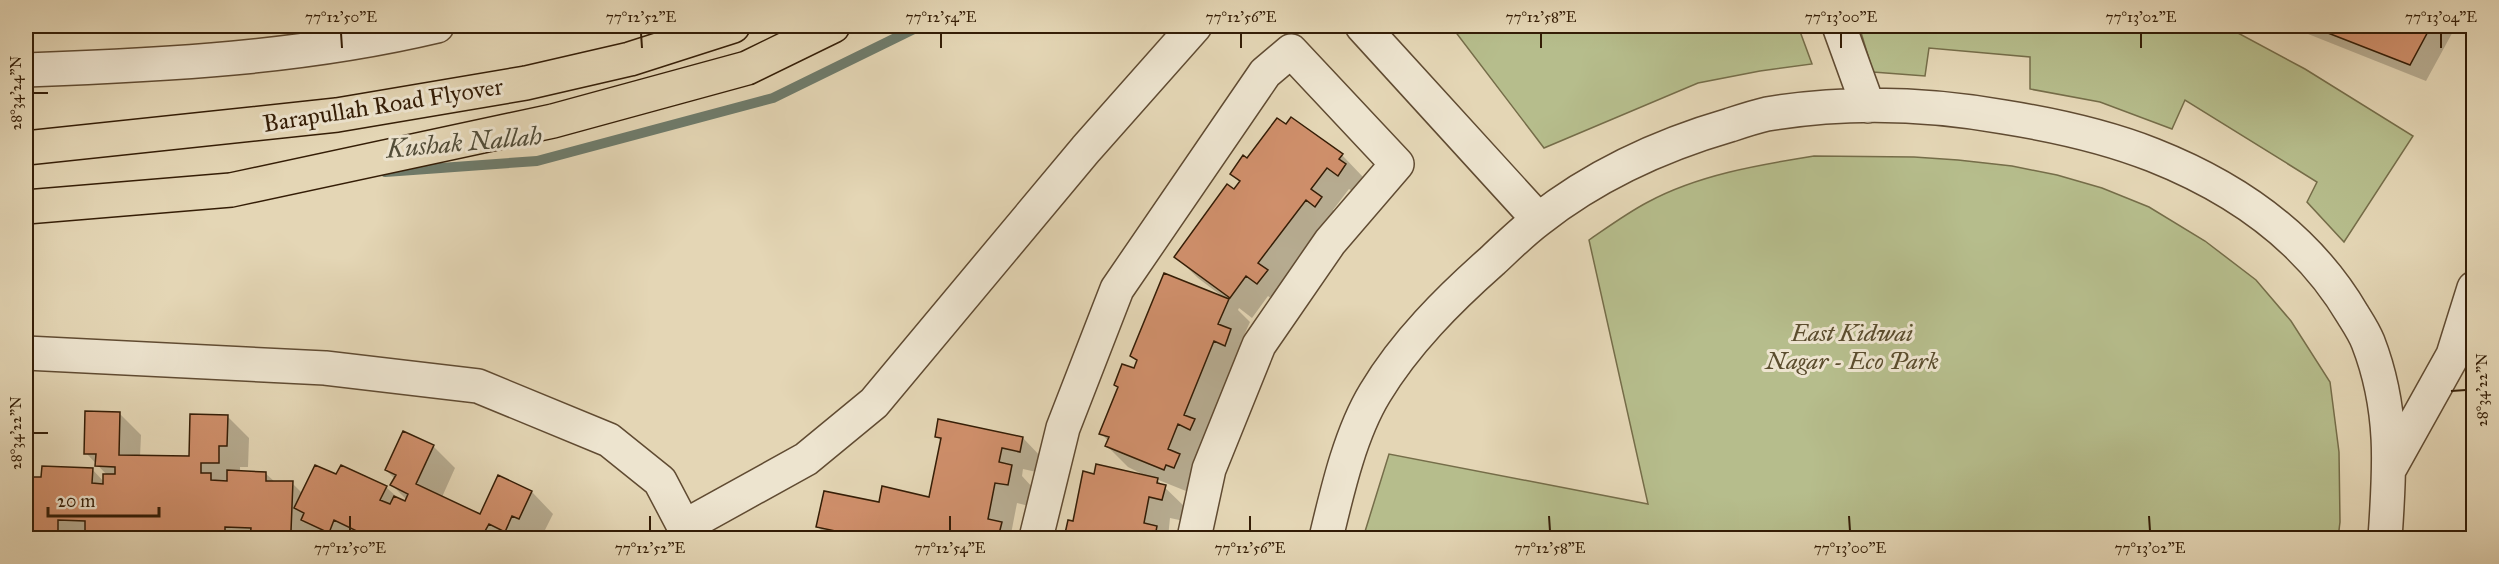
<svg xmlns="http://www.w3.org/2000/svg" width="2499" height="564" viewBox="0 0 2499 564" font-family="'IM FELL Great Primer',serif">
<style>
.green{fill:#b6bd8c;stroke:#756d49;stroke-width:1.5}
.shadow{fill:#0003}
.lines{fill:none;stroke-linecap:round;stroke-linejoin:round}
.stream{stroke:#6e7b6b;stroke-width:10}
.building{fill:#cf8f6b;stroke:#341d06;stroke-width:1.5}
.minor-casing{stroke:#604b32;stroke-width:36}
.highway-casing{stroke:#341d06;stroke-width:36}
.minor{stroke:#ede4cf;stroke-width:33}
.highway{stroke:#e4d6b5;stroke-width:33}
.ticks{fill:none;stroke:#341d06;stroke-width:2}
.labels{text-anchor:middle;stroke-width:6;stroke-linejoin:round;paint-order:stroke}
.street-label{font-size:24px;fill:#341d06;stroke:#ede4cf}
.park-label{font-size:24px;font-style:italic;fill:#5b4d2e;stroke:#ede4cf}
.water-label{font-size:26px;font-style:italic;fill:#514c38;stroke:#ede4cf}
.neatline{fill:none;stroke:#341d06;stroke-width:2}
.ticks-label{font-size:15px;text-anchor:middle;fill:#341d06}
</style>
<rect width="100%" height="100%" fill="#e4d6b5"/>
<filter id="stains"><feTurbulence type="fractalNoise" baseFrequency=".00333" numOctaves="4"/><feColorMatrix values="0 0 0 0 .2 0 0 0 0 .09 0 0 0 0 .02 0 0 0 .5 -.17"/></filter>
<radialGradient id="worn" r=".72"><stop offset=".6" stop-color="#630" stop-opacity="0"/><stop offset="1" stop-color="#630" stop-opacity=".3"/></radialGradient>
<path class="green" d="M1451,26H1798L1812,64L1760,71L1698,83L1544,148Z
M1859,26H2225L2305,69L2413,136L2344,242L2307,202L2317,182L2185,100L2172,129L2100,102L2030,89V57L1929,48L1925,76L1873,72Z
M1814,156L1914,157L1958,160L2012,166L2057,175L2102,188L2149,207L2205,241L2256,280L2291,321L2330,382L2339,452L2340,522L2338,538H1363L1389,454L1648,504L1589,240C1608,227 1627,213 1648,202C1698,175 1758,165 1814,156Z"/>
<path class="shadow" d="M2288,26H2456L2426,81Z
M1342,155L1363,177L1360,180L1367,187L1360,196L1349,189L1333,210L1343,220L1328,221L1280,285L1288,293L1279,305L1268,296L1252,318L1239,308L1238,310L1250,322L1241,342L1252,352L1212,450L1200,445L1191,467L1201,477L1196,489L1188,486L1186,491L1156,479L1186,508L1184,521L1170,518L1168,538H1066L1070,522L1074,523L1095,475L1150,478L1128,467L1107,446L1108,441L1101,433L1119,388L1115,385L1135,370L1138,362L1132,356L1223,297L1198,278L1176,257L1240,183L1232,174L1248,161Z
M119,413L141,435L140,457L190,458L227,416L249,438L248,467H240V472L265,473L275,482L292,483L303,494L337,476L386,487L399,499L406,503L407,500L392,485L395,479L386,470L404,433L434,447L455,468L442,497L481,516L532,492L553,514L541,538H321L313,530L312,538H32L26,532V472L32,478H43L92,469L104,482L107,475L86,453Z
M936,436L1023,438L1044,460L1041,473L1023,469L1022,476L1033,488L1029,506L1017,503L1011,534L1016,538H829L818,527L880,504L930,498L942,442Z"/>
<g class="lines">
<path class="stream" d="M385,172L537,161L773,98L920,26"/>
</g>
<path class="building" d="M2310,26H2431L2410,65Z
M1291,117L1343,154L1339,159L1346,164L1338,176L1327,168L1311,189L1322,197L1315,207L1306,200L1258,263L1268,270L1257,284L1246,276L1230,298L1174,257L1227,184L1234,189L1240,181L1230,174L1243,155L1247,158L1277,118L1286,124Z
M1164,273L1229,299L1218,324L1231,329L1225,346L1214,341L1184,415L1195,419L1190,430L1178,424L1168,449L1180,454L1174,468L1166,465L1164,470L1105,446L1109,437L1099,434L1118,387L1114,385L1122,364L1134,368L1137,360L1130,356Z
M85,411L120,412L119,455L189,456L190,414L228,415L227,446H219V463H201V473H211V480L227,481V470L266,472V481H293L291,531H281V538H250L251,528L225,527V535L210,534V538H106V535H85V521L58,520V534L27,533L26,477H41L42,466L93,468L92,483L103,484V474H115V467L95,466L96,454H84Z
M938,419L1023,437L1020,452L1002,448L999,462L1012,465L1008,485L995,483L988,519L1002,522L998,538H869L816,527L824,491L879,502L882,486L929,497L941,438L935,437Z
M403,431L434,445L416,484L480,514L498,475L532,491L519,519L512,516L505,532L489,524L484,533L493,538H356L359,532L334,520L329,533L301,520L304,513L294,508L315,465L336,474L341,465L387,486L380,500L390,504L394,496L405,501L408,494L390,485L396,475L385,470Z
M1096,464L1158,478L1157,483L1166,485L1162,500L1149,497L1144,523L1157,526L1155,537L1143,534L1142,538H1064L1068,520L1073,521L1083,471L1094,474Z"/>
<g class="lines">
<defs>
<path id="minor" d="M1362,26L1538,219
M1839,26L1868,106
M26,70C164,65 302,58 437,26
M26,353L325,368L478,386L609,440L660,481L690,538
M2390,468L2453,355L2474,288
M685,526L806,459L874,403L1086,149L1195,26
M1036,538L1063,428L1117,289L1265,73L1291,51L1397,164L1330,242L1259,345L1209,469L1194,538
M1326,538C1337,492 1350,434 1375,393C1405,343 1448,300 1492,261C1507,247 1522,232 1538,220C1594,176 1661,145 1730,125C1742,121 1754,117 1767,114C1845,101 1926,103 2004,117C2054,125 2105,136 2153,155C2234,187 2308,238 2353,315C2358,323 2364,332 2368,342C2394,409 2390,468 2385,538"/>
<path id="highway" d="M26,148L337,115L526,83L630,59L733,26
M26,207L231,190L553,121L747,68L833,26"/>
</defs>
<use href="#minor" class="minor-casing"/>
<use href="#highway" class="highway-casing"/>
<use href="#minor" class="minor"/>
<use href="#highway" class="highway"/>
</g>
<path class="ticks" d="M341,33L342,48M641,33L642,48M941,33V48M1241,33V48M1541,33V48M1841,33V48M2141,33V48M2441,33V48M33,93H48M2451,391L2466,390M33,433H48M350,516V531M650,516V531M950,516V531M1250,516V531M1549,516L1550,531M1849,516L1850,531M2149,516L2150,531"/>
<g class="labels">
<g class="street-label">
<text transform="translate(383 105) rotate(-9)" y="8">Barapullah Road Flyover</text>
</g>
<g class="park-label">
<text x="1852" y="341">East Kidwai<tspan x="1852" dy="28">Nagar - Eco Park</tspan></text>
</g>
<g class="water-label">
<text transform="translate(464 142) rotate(-5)" y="9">Kushak Nallah</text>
</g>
</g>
<rect width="2499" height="564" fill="none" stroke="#e4d6b5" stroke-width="66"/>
<path d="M48 507v9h111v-9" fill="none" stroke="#341d06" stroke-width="3"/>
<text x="57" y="507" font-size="18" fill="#341d06" stroke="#ede4cf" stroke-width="4.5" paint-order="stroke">20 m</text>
<rect x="33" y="33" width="2433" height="498" class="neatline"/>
<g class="ticks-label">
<text x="341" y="22">77°12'50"E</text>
<text x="641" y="22">77°12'52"E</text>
<text x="941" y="22">77°12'54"E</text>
<text x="1241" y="22">77°12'56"E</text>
<text x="1541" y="22">77°12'58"E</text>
<text x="1841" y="22">77°13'00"E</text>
<text x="2141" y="22">77°13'02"E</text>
<text x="2441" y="22">77°13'04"E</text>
<text transform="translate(16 93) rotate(-90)" y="5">28°34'24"N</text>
<text transform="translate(2482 390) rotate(-90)" y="5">28°34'22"N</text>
<text transform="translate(16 433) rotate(-90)" y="5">28°34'22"N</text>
<text x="350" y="553">77°12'50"E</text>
<text x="650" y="553">77°12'52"E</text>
<text x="950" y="553">77°12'54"E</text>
<text x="1250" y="553">77°12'56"E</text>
<text x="1550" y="553">77°12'58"E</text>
<text x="1850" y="553">77°13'00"E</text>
<text x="2150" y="553">77°13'02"E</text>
</g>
<rect width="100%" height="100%" filter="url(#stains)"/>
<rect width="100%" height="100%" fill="url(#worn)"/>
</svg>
